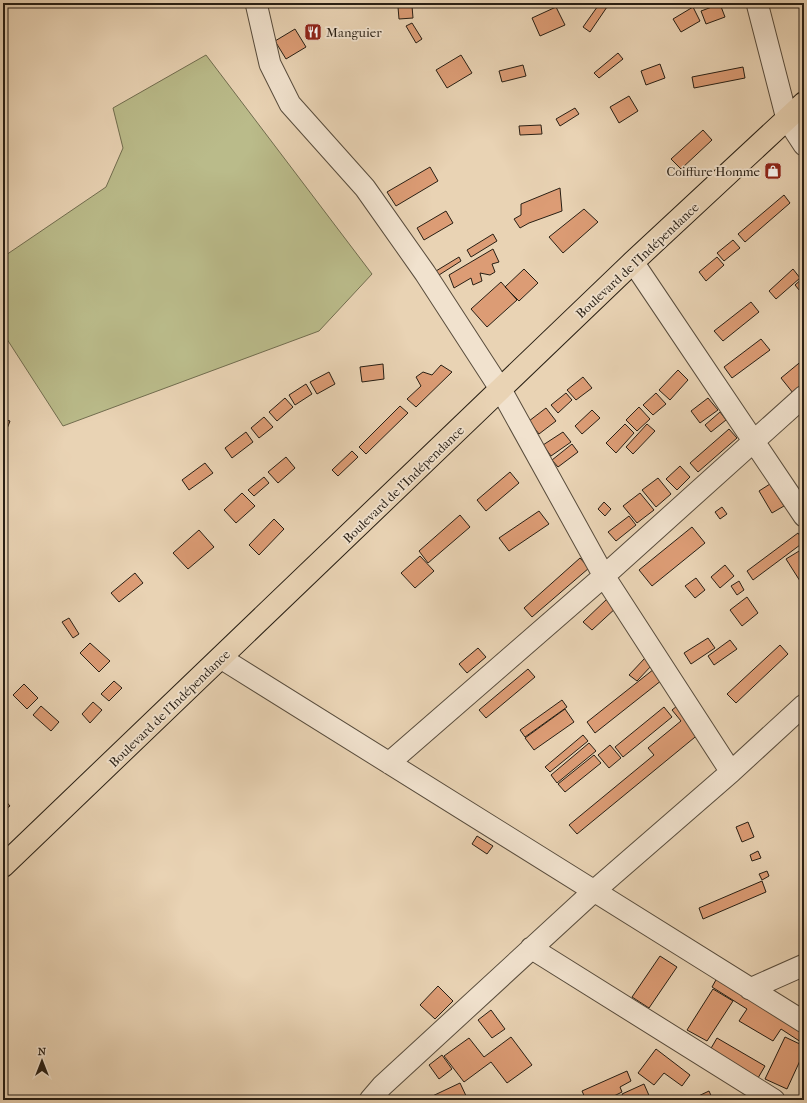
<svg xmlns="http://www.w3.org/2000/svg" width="807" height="1103" viewBox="0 0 807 1103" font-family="'IM FELL French Canon',serif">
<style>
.green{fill:#babb8a;stroke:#716d4f}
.building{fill:#dc9c75;stroke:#281f14}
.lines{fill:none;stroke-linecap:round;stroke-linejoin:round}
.street-casing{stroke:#584c3c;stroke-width:23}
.highway-casing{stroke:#281f14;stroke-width:24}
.street{stroke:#f1e2ce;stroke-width:21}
.highway{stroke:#e9d3b4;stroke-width:22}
.labels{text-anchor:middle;stroke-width:3.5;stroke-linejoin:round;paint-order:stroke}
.poi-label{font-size:13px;fill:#281f14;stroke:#f1e2ce;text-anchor:start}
.street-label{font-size:13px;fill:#281f14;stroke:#f1e2ce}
</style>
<rect width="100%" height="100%" fill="#e9d3b4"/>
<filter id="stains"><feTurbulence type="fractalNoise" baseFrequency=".005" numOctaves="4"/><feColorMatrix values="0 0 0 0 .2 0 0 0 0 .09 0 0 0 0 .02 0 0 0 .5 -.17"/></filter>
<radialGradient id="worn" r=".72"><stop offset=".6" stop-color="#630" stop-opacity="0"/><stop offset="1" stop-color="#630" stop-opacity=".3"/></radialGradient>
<path class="green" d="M206,55L372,274L319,331L63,426L3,333V257L106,187L123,148L113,108Z"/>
<path class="building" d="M600,3L607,7L590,32L583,27Z
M720,4L725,17L706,24L701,11Z
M412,6L413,18L399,19L398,7Z
M556,7L565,25L540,36L532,18Z
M693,7L700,21L681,32L673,19Z
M412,23L422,39L416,43L406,26Z
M295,29L306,47L286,59L275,41Z
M618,53L623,59L599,78L594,73Z
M461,55L472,73L447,88L436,70Z
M660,64L665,78L646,85L641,71Z
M523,65L526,76L502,82L499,71Z
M743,67L745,78L694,88L692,77Z
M629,96L638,111L619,123L610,107Z
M575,108L579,114L560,126L556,119Z
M541,125L542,134L520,135L519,126Z
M703,130L712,140L681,169L671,159Z
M430,167L438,181L396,206L387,192Z
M560,188L562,211L529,223L520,228L514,219L521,215V204Z
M784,195L790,203L745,242L738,234Z
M584,209L598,222L563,253L549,237Z
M446,211L453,223L424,240L417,228Z
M493,234L497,241L471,257L467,250Z
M733,240L740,248L724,261L717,253Z
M493,249L499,262L492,264L495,272L490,275L480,273L482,281L473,285L471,278L454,288L449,275Z
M459,257L461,261L439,275L436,271Z
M717,257L724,265L706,281L699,272Z
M524,269L538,283L519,301L505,287Z
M793,269L800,278L776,299L769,291Z
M804,277V296L795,285Z
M501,282L517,300L487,327L471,309Z
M751,302L759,312L723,341L714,331Z
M761,339L770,350L732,378L724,367Z
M804,359V385L793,393L781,378Z
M383,364L384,379L362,382L360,367Z
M441,365L452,372L416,407L407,399L421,386L416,377L423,372L432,375Z
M678,370L688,380L670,400L659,390Z
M329,372L335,384L317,394L310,382Z
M583,377L592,388L576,400L567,390Z
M306,384L312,394L295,405L289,395Z
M566,393L572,400L558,413L551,405Z
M656,393L666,404L653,415L643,405Z
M285,398L293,407L277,421L269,412Z
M708,398L718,410L700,423L691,411Z
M400,406L408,413L366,454L359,447Z
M639,407L650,419L637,431L626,420Z
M546,408L556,421L539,434L529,421Z
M592,410L600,418L582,434L575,426Z
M720,412L726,420L711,432L705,425Z
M264,417L273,427L259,438L251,428Z
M3,419L10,421L3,439Z
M625,424L634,433L616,453L606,443Z
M647,424L655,431L633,454L626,447Z
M729,429L737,438L698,472L690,463Z
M246,432L253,442L232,458L225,448Z
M563,432L571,442L551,456L543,445Z
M572,444L578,452L558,467L552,460Z
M352,451L358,457L338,476L332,470Z
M286,457L295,468L278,483L268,472Z
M205,463L213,473L189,490L182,480Z
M680,466L690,477L677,490L666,479Z
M510,472L519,483L486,511L477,500Z
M264,477L269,483L254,496L248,490Z
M658,478L671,494L656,507L642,490Z
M770,484L784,506L772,513L759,491Z
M242,493L255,506L236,523L224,510Z
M640,493L654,510L637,523L623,506Z
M604,502L611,509L605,516L598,509Z
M722,507L727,514L720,519L715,512Z
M539,511L549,524L509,551L499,538Z
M460,515L470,527L428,563L419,551Z
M629,516L636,525L616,541L608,532Z
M274,519L284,529L259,555L249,545Z
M692,527L705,543L652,586L639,570Z
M199,530L214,547L188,569L173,553Z
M798,533L804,542L753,580L747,571Z
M804,548V578L800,581L786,559Z
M420,556L434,571L415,588L401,573Z
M580,558L589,568L532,617L524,608Z
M725,565L734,576L720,588L711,577Z
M135,573L143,583L119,602L111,593Z
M696,578L705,590L695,598L685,586Z
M739,581L744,590L737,595L731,586Z
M747,597L758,613L742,626L730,610Z
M608,598L617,607L592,630L583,622Z
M69,618L79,634L73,638L62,622Z
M708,638L715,648L691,664L684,653Z
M730,640L737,649L714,665L708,656Z
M90,643L110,661L99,672L80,653Z
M780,645L788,654L736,703L727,694Z
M478,648L486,657L467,673L459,664Z
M645,658L652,665L637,681L629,675Z
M528,669L535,677L486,718L479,710Z
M654,669L662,680L595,733L587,722Z
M114,681L122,688L109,701L101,694Z
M24,684L38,698L27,709L13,695Z
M562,700L567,707L525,737L520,730Z
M93,702L102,710L90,723L82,714Z
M41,706L59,722L51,731L33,715Z
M677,706L700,733L577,834L569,825L654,755L648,748L681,721L672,710Z
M664,707L672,717L623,757L615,747Z
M565,709L574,722L534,750L525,738Z
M583,735L588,741L550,772L545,767Z
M589,743L596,751L557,783L551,775Z
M610,745L621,758L609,768L598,755Z
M594,755L601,763L565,792L558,784Z
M3,798L10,806L3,811Z
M748,822L754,837L742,842L736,827Z
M477,836L493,846L487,854L472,844Z
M758,851L761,858L752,861L750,855Z
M767,871L769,876L762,880L759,874Z
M762,881L766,892L703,919L699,908Z
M660,956L677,967L649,1008L632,997Z
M717,978L804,1032V1044L781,1029L773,1041L739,1021L747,1009L712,987Z
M438,986L453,1001L435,1019L420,1005Z
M713,989L733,1001L707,1041L687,1030Z
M491,1010L505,1029L492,1038L478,1020Z
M511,1037L532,1065L507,1083L491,1062L464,1082L444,1056L469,1038L484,1057Z
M785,1037L804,1046V1052L787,1089L765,1079Z
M717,1038L765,1066L758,1078L710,1050Z
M656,1049L690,1075L682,1086L664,1073L654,1085L638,1073Z
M442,1055L452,1069L439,1079L429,1065Z
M627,1071L631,1081L620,1087L622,1092L606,1100H586L582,1091Z
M460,1083L468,1100H424Z
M644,1084L651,1100H625L622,1094Z
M709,1091L713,1100H690Z"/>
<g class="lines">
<defs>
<path id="street" d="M256,3L270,64L290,104L365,188L425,273L501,390L604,576L731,772
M757,3L787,119L804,145
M633,262L804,516
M221,658L804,1022
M389,763L604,576L804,396
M531,948L774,1100
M750,989L804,965
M370,1100L382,1086L594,891L731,772L804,705"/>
<path id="highway" d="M3,866L633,262L804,103"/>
</defs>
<use href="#street" class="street-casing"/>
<use href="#highway" class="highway-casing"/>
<use href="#street" class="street"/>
<use href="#highway" class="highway"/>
</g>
<defs>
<symbol id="restaurant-square" viewBox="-11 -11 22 22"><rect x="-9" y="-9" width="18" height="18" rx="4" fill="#8f2418" stroke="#f1e2ce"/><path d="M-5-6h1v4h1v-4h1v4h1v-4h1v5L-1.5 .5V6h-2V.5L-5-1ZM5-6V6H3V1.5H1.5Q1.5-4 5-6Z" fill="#fff"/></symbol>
<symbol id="shop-square" viewBox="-11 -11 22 22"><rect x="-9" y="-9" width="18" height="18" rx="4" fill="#8f2418" stroke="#f1e2ce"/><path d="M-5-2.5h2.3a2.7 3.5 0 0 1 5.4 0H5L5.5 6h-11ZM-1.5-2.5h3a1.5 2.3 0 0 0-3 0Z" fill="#fff"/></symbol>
</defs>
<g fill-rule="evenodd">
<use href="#restaurant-square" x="303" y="22" width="20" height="20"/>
<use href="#shop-square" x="763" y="161" width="20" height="20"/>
</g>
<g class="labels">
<g class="poi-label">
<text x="326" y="37">Manguier</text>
<text x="760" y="176" text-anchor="end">Coiffure Homme</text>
</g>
<g class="street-label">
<text transform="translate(637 260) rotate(-43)" y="5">Boulevard de l'Indépendance</text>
<text transform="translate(403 484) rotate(-44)" y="5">Boulevard de l'Indépendance</text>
<text transform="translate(169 708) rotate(-44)" y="5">Boulevard de l'Indépendance</text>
</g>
</g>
<rect width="807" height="1103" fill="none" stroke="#e9d3b4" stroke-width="16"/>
<rect x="4" y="4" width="799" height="1095" fill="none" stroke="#281f14" stroke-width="2"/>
<rect x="8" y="8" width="791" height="1087" fill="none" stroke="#281f14"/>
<g transform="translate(42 1061)" stroke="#f1e2ce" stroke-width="3" paint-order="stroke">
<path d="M0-3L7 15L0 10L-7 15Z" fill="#281f14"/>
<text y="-6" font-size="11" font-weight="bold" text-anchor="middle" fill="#281f14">N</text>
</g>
<rect width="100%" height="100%" filter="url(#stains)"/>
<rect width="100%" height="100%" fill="url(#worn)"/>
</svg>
